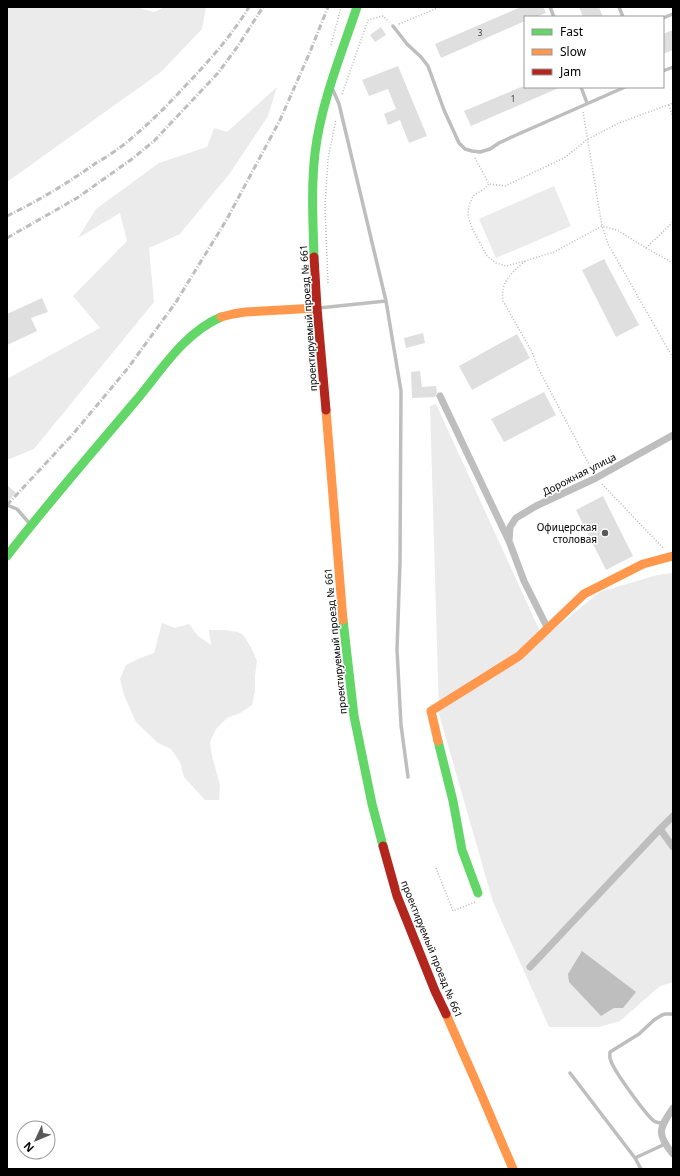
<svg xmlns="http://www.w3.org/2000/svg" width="680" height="1176" viewBox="0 0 680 1176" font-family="'Noto Sans',sans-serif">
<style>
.green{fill:#ebebeb}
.water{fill:#bebebe}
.building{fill:#dfdfdf}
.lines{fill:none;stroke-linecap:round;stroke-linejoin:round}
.path{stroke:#b9b9b9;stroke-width:1.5;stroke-dasharray:1 2;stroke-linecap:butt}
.lane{stroke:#bebebe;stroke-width:3.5}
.street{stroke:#bebebe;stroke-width:7}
.fast{stroke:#63d668;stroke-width:9}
.slow{stroke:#ff974d;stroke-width:9}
.jam{stroke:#b3261e;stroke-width:9}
.rail{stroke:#bebebe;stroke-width:3;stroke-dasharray:6 2 1 2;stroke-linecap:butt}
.poi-dot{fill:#595959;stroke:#fff;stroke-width:1.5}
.labels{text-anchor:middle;stroke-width:3;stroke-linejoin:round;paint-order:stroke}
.number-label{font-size:8px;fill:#383838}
.street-label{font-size:10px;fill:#000;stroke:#fff}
.poi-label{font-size:10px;fill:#000;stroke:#fff;text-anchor:end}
</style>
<rect width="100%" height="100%" fill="#fff"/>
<path class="green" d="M7,7H135L154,12L165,7H206L202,29L161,72L7,182Z
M277,87L268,116L230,173L180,234L149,248L154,302L34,449L7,460V379L100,328L73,296L127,241L120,213L78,238L96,209L159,163L207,147L214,128L227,132Z
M554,186L571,226L496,258L479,219Z
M436,404L543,638L600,592L657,575L673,573V982L660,986L620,1021L599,1027H549L493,902L439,714L430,406Z
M162,623L175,628L189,624L198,636L211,645L209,630H224L238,632L243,635L251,647L257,661L255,676V691L252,705L240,713L227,718L216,729L210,742L212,756L220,785L219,800H205L184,777L180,762L171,749L158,743L136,722L124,695L120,679L126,665L140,658L154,653Z"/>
<path class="water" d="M582,951L636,992L623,1008H614L601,1016L569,982L568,974Z"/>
<path class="building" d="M521,7H543L546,13L535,17H525V21L441,58L435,44Z
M579,7H599L603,17H583Z
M381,27L386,35L375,42L370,35Z
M673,30V50L663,54V34Z
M398,66L427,136L409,143L400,120L388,125L384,114L396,109L388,89L369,96L362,80Z
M521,87H561L471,126L464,111Z
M604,259L639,325L616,337L582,270Z
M42,298L48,312L31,318L37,331L7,345V314Z
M423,333L425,343L406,348L404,338Z
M517,334L530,358L472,390L459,366Z
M420,371L422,387L436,386L437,393L435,397L412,398L411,372Z
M544,392L556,415L504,442L491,419Z
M7,485L16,493L7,502Z
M603,496L633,556L606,570L576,510Z"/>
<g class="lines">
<path class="path" d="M399,24L440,7
M331,45L341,7
M342,94L368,20L383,16L389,22
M669,105L673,118
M583,112L602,226L608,244L673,358
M475,158L489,184L484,189L473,196L469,205L468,216L472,228L487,256L496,263L506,266L525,261L554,252L602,226L617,230L646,248L673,263
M490,184L505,186L564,158L588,139L619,123L673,103
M646,248L673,222
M525,261C512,273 500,281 503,301L532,352L538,368L592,470
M328,283L325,207L328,159L336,119
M602,484L663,548
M436,868L453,911L475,902"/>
<path class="lane" d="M550,7L554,17
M619,7L623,17
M663,18L673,14
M393,26L407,44L421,57L428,66L444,110L459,143L465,149L472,151L480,152L490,149L499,143L514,136L625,87
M663,71L673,67
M581,87L587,103
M333,90L339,104L386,301L401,391L400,562L397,650L401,725L408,777
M319,308L386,301
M7,505L17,509L30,524
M570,1073L635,1158L641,1169
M663,1123C660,1123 657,1123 654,1121C646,1115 614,1071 611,1061C609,1058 610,1056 610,1052L639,1034L654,1020L662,1015L665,1014H673
M635,1158L665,1144"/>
<path class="street" d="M440,396L509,541L524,581L548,629
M509,541L510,527L516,518L536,506L596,478L673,435
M660,829L673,847
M530,967L660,829L673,816
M673,1108C659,1129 656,1134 673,1154"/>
<path class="fast" d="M314,257C313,222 311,188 315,153C321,103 341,55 357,7
M7,556C47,504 91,454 133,404C160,373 182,334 221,317
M343,620L354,716L372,804L383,846
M438,741L453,801L462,850L478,893"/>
<path class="slow" d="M221,317L233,314L245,312L317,308
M326,410L343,620
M438,741L431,711L519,656L584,594L643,564L673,556
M446,1014L479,1089L513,1169"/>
<path class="jam" d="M314,257L317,308L326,410
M383,846L397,896L435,991L446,1014"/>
<path class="rail" d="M7,216C38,201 68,183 96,163C105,158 114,152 122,146C146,127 167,106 188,83C210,60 232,35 249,7
M7,238L77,198L132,159L154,141L218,73L238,46L263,7
M7,505L73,434L128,368L176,302L227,219L280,120L310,52L328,7"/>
</g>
<circle class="poi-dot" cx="605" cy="533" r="4"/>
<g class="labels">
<g class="number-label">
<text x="480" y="36">3</text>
<text x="513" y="102">1</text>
</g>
<g class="street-label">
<text transform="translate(308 318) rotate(-94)" y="4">проектируемый проезд № 661</text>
<text transform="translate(579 474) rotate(-27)" y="4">Дорожная улица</text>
<text transform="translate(335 641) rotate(-96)" y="4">проектируемый проезд № 661</text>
<text transform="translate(432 949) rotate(68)" y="4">проектируемый проезд № 661</text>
</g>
<g class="poi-label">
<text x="597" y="531">Офицерская<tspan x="597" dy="12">столовая</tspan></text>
</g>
</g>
<rect width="680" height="1176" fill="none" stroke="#000000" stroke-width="16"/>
<rect x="524" y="16" width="140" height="72" fill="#ffffff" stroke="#999999"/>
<rect x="532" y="29" width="20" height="6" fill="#63d668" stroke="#999999"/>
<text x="560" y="36" font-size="12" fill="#000000">Fast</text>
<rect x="532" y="49" width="20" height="6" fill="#ff974d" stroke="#999999"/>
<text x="560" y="56" font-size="12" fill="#000000">Slow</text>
<rect x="532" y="69" width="20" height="6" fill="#b3261e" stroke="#999999"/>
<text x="560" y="76" font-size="12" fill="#000000">Jam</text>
<g transform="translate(36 1140) rotate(226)"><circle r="19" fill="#ffffff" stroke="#999999"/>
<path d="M0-3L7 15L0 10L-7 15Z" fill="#595959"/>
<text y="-6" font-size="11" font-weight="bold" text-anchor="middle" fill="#000000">N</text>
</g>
</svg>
